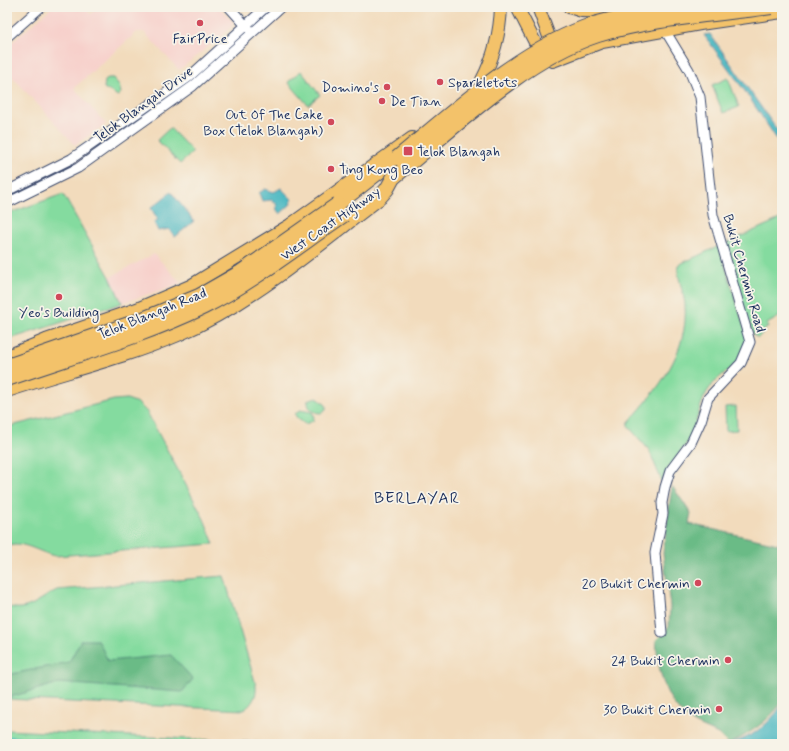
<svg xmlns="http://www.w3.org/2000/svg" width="789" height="751" viewBox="0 0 789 751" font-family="Mynerve,sans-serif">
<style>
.built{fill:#f7d0cb}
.green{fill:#84db9f;stroke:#50857e}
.forest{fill:#6bbb86;stroke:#437572}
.water{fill:#49b7c1;stroke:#327390}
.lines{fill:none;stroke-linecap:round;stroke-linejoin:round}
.river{stroke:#49b7c1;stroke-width:12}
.minor-casing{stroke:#3b496c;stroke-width:11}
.major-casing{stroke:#3b496c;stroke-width:14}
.highway-casing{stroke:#3b496c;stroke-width:16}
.minor{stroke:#fff;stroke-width:9}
.major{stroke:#f3c26a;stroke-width:12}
.highway{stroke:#f3c26a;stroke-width:14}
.highway-bridge-casing{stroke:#3b496c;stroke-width:16;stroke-linecap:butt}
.highway-bridge{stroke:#f3c26a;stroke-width:14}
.poi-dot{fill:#d1495b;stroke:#f7f3e8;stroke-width:1.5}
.labels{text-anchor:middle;stroke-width:3.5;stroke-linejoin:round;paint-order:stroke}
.poi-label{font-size:14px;fill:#1b2f5e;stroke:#f7f3e8;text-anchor:end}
.street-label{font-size:14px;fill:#1b2f5e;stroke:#f7f3e8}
.quarter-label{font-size:16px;letter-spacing:1px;fill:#1b2f5e;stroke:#f7f3e8}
</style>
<rect width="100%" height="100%" fill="#f7f3e8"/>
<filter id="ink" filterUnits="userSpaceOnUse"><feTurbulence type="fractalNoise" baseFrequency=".025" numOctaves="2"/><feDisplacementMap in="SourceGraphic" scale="8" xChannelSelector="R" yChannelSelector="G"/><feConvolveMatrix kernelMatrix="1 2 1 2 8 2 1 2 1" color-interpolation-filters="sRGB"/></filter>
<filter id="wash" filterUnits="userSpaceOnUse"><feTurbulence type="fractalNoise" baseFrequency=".012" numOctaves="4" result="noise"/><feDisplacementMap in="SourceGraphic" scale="16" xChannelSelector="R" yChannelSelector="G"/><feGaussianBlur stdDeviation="0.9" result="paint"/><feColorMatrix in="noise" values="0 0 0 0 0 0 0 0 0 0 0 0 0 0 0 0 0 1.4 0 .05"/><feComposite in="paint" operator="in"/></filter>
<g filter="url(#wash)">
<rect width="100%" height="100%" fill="#f2dbbc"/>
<path class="built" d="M52,7H84L91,14L99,7H219L233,22L232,26L218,39L179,70L144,32H137L74,88L106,124L75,145L7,71V47Z
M154,254L181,283L122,303L110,277Z"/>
<path class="green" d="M301,71L320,95L308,105L288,82Z
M108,78H113L119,85L121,93L118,96L104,88L105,81Z
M728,78L739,107L723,113L712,85Z
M170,128L193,152L180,164L157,140Z
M63,194L110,277L122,303L7,340V214Z
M782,218V315L767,324L768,326L758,338L753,334L750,324L747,321L724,244Z
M719,246L746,333C746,368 722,368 707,392C698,407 697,425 688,441C680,455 667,465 662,482L649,450L628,426V423C658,389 689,353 685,304C684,295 676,272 678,265Z
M316,397L326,405V409L321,413C313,413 307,408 308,400Z
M127,399L138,403L147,412L204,519L214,544L55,556C40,553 21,539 7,546V427L114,400Z
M736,406L737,430L726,431L725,407Z
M300,410L312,412L314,416L313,421L305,424L297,418L295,414Z
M224,576L256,685C257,696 253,703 244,710L7,699V606C27,614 40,598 57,590Z
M7,730L292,744H7Z"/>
<path class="forest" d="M672,486L691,513L689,524L782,545V702C768,722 750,733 729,744C725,742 722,737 718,734C709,729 698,726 690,720C664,702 658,669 656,640L669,627L670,606L663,553Z
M81,640H98L108,661L171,655L193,679L182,692L59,683L7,698V675L69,662Z"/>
<path class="water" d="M710,34L782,137V151L780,144L747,94L704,35Z
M281,188L292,199L290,205L280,214L277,210L276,203L272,200L262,201L259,193L265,189L274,192Z
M171,192L194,221L175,237L169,229L158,231L154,222L158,220L151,208Z
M782,705V744H730C754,736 767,726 782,705Z"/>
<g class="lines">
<path class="river" d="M7,742L42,744"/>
</g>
</g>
<g filter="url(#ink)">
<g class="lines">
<defs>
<path id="minor" d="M229,7L249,29
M7,37L41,7
M7,191L71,159L169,91L189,77L266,7
M7,203L78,168L165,106L193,86L281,7
M662,633L655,553L663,514L662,503L665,487L670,471L691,443L701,421L708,398L741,363L750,342L713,215L700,97L689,70L663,27"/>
<path id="major" d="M517,7L542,56
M538,7L554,50
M569,7L582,11L607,12
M596,17L634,7
M553,61L602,42L700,24L782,12
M482,80C494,57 500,34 501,7
M7,356L46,340L137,309L190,286L290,225L412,138"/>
<path id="highway" d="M338,204L397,158
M7,390C64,371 122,358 178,334C251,303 316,246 379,198"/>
</defs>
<use href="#minor" class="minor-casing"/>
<use href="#major" class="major-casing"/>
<use href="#highway" class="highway-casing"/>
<use href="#minor" class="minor"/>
<use href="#major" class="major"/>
<use href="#highway" class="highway"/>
<defs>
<path id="highway-bridge" d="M397,158C455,110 521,48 594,24C621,16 649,12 677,7
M379,198L387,189L393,178C453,129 524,59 598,35C653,18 714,15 771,7
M7,366L143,319L199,296L241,272L338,204
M7,379C73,356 142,337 204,307C252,283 300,245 344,215"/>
</defs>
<use href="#highway-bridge" class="highway-bridge-casing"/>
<use href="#highway-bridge" class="highway-bridge"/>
</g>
</g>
<g class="poi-dot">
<circle cx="200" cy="23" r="4"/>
<circle cx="440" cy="82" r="4"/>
<circle cx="387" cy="87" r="4"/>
<circle cx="382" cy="101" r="4"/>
<circle cx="331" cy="122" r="4"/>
<rect x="403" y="146" width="10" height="10" rx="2"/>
<circle cx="331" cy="169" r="4"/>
<circle cx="59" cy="297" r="4"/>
<circle cx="698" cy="583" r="4"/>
<circle cx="728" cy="660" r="4"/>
<circle cx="719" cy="709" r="4"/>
</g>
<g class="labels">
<g class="poi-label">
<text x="200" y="43" text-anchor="middle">FairPrice</text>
<text x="448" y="87" text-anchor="start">Sparkletots</text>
<text x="379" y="92">Domino's</text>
<text x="390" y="106" text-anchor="start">De Tian</text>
<text x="323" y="119">Out Of The Cake<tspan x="323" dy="16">Box (Telok Blangah)</tspan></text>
<text x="417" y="156" text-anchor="start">Telok Blangah</text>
<text x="339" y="174" text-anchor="start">Ting Kong Beo</text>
<text x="59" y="317" text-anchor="middle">Yeo's Building</text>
<text x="690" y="588">20 Bukit Chermin</text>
<text x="720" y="665">24 Bukit Chermin</text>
<text x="711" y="714">30 Bukit Chermin</text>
</g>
<g class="street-label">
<text transform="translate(143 104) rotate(-36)" y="5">Telok Blangah Drive</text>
<text transform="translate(330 223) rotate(-35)" y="5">West Coast Highway</text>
<text transform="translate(745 273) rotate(74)" y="5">Bukit Chermin Road</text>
<text transform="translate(152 313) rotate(-22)" y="5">Telok Blangah Road</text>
</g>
<g class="quarter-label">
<text x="417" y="503">BERLAYAR</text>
</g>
</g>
<rect width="789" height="751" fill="none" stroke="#f7f3e8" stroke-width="24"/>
</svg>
